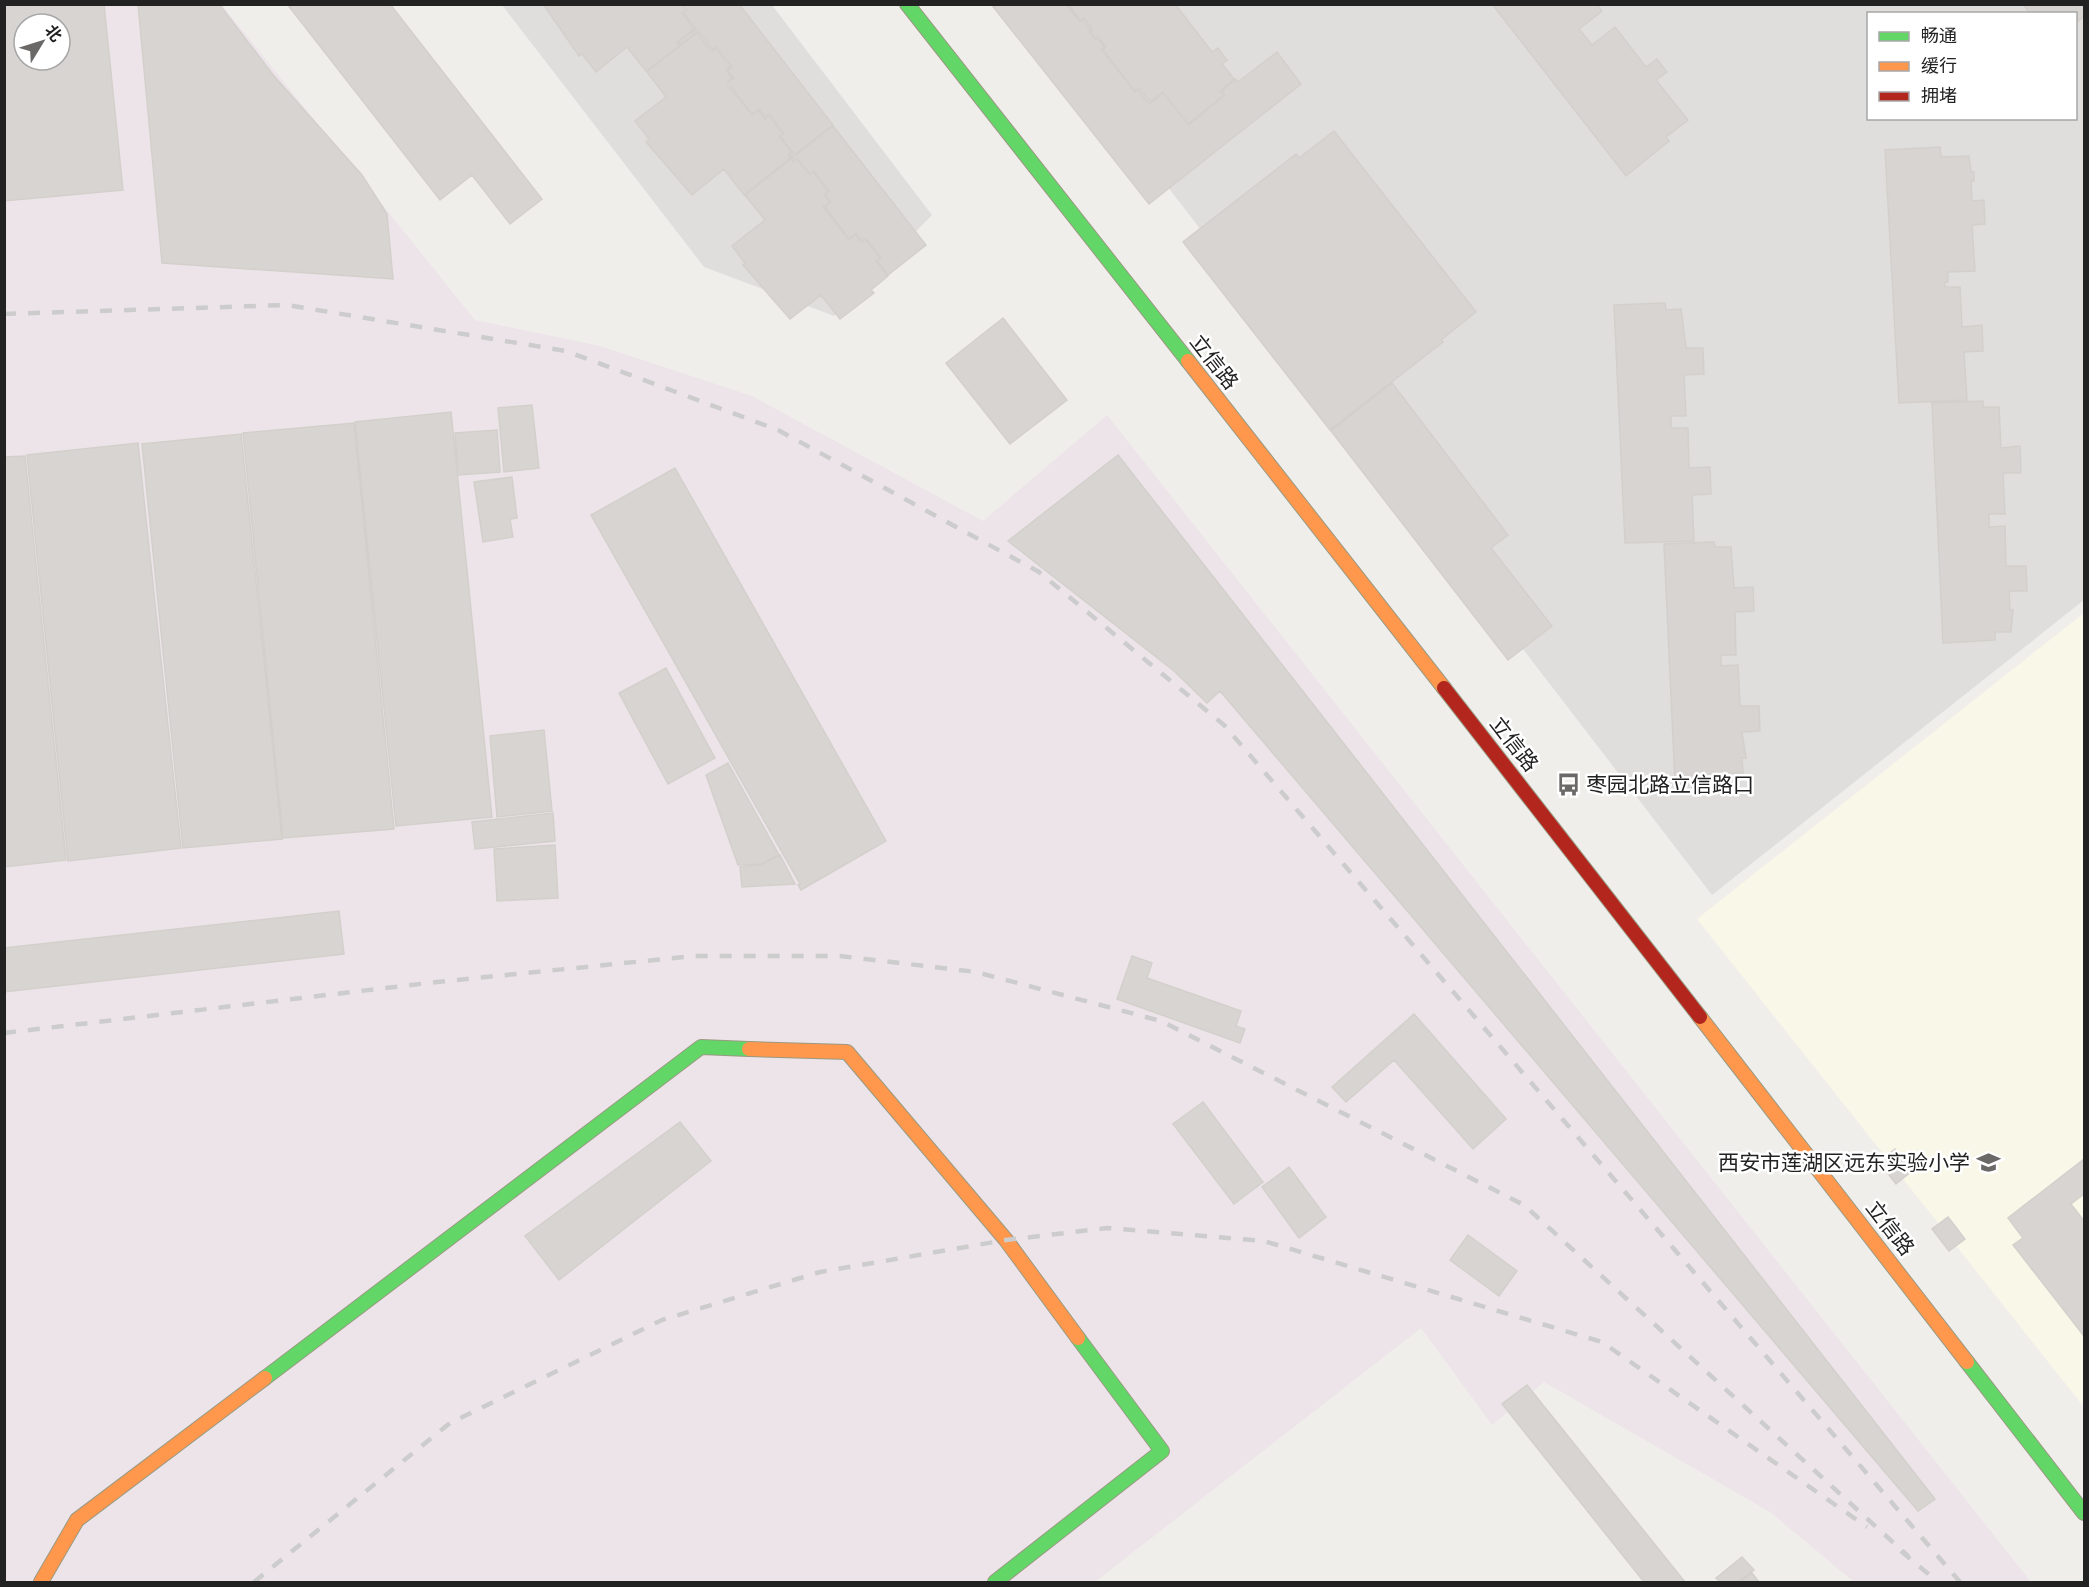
<svg xmlns="http://www.w3.org/2000/svg" width="2089" height="1587" viewBox="0 0 2089 1587" font-family="Jost,'Noto Sans SC',sans-serif">
<style>
.residential{fill:#dfdedc;fill-rule:evenodd}
.industrial{fill:#ede4e9;fill-rule:evenodd}
.education{fill:#f8f7e8}
.building{fill:#d7d4d2;stroke:#d3d0cc;stroke-width:1.5;fill-rule:evenodd}
.lines{fill:none;stroke-linecap:round;stroke-linejoin:round}
.fast-casing{stroke:#999a82;stroke-width:16}
.slow-casing{stroke:#999a82;stroke-width:16}
.jam-casing{stroke:#999a82;stroke-width:16}
.fast{stroke:#63d668;stroke-width:14}
.slow{stroke:#ff974d;stroke-width:14}
.jam{stroke:#b3261e;stroke-width:14}
.rail{stroke:#ccc;stroke-width:4.5;stroke-dasharray:12 12;stroke-linecap:butt}
.labels{text-anchor:middle;stroke-width:5;stroke-linejoin:round;paint-order:stroke}
.street-label{font-size:21px;fill:#222;stroke:#fff}
.poi-label{font-size:21px;fill:#222;stroke:#fff;text-anchor:start}
</style>
<rect width="100%" height="100%" fill="#f0eeeb"/>
<path class="residential" d="M502,5H772L932,215L834,316L704,267Z
M1028,5H2084V600L1712,895ZM1868,14H2076V118H1868Z"/>
<path class="industrial" d="M5,4L222,5L475,320L600,346L752,396L983,521L1107,415L2031,1582H1854L1770,1512L1544,1382L1492,1425L1421,1328L1095,1582H5ZM24,24H60V60H24Z"/>
<path class="education" d="M2084,613V1407L1697,919Z"/>
<path class="building" d="M4,4H104L123,190L4,201ZM24,24H60V60H24Z
M138,4H219L274,76L362,175L387,214L393,279L162,263Z
M287,4H390L542,199L510,224L472,175L440,200Z
M543,4H682L687,10L682,13L694,29L677,42L680,45L646,71L627,47L596,72L582,54L579,56Z
M683,4H739L833,125L791,157L789,155L793,152L780,136L784,134L769,114L765,117L759,109L752,114L728,82L734,78L727,70L732,67L716,47L713,50L698,31L681,44L679,42L696,29L684,13L687,10Z
M991,4H1066L1080,22L1083,20L1091,30L1089,31L1095,39L1097,38L1105,47L1101,49L1135,92L1138,90L1149,104L1163,93L1189,125L1225,95L1222,91L1236,79L1238,82L1277,52L1301,84L1149,204Z
M1068,4H1175L1212,52L1218,48L1227,60L1222,64L1234,79L1220,91L1224,95L1188,124L1163,92L1150,102L1139,88L1135,91L1103,50L1106,47L1098,36L1095,38L1090,32L1093,30L1084,18L1081,21Z
M1492,4H1597L1602,11L1579,29L1592,45L1615,27L1646,67L1657,59L1667,72L1656,80L1688,120L1666,137L1669,141L1626,176Z
M2023,4H2084V16L2076,23V14H2030Z
M697,33L712,52L716,48L731,66L726,70L732,78L726,83L752,115L758,110L765,119L769,115L783,134L779,136L791,152L788,155L790,158L744,195L724,169L692,195L646,142L649,139L635,121L666,97L647,72Z
M833,126L926,245L888,275L877,261L881,258L866,238L862,241L856,233L849,239L825,207L831,202L825,194L829,191L814,171L810,174L797,158L794,161L792,158Z
M1334,131L1476,312L1441,340L1443,342L1330,430L1183,242L1296,154L1299,158Z
M1940,147L1941,157L1969,156L1971,172H1974V181H1971L1972,201L1984,200L1985,224L1972,225L1975,271L1948,272V282H1945V287H1960L1962,327L1982,325L1983,351L1964,352L1967,400L1899,403L1885,150Z
M791,159L794,163L798,160L810,175L813,172L828,191L824,194L830,202L823,207L849,240L856,235L862,243L866,240L880,258L876,261L888,276L871,290L874,293L840,319L821,295L790,319L743,265L745,263L732,246L765,220L745,195Z
M1665,303L1666,310L1681,309L1686,348H1703L1704,374L1684,375L1686,416H1671V428H1688L1689,468L1710,467L1711,494L1692,495L1694,541L1625,543L1614,305Z
M1003,318L1067,400L1010,444L946,363Z
M1392,383L1508,535L1491,548L1552,626L1508,660L1331,431Z
M1983,401V407H1999L2001,448L2020,446L2021,473H2003L2005,514H1989V527L2005,526L2006,566H2026L2027,591H2009L2010,610H2013L2011,632H1995V640L1943,643L1932,403Z
M532,405L539,468L504,472L498,408Z
M451,412L492,817L396,826L355,422Z
M354,423L394,829L283,838L243,433Z
M497,430L500,472L458,475L455,433Z
M241,434L282,839L183,848L142,444Z
M138,443L181,848L68,861L27,455Z
M1118,455L1935,1499L1918,1511L1220,691L1207,703L1174,671L1008,541Z
M25,456L66,860L4,867V457Z
M675,468L886,841L801,890L798,885L800,884L591,515Z
M512,477L517,518L510,519L513,537L483,542L474,482Z
M1714,542L1715,547H1731L1734,588L1753,587L1754,611L1735,612L1736,655H1721V666L1738,665L1740,706H1759L1760,731L1742,732L1746,758H1742L1743,773H1728V781L1675,783L1664,544Z
M666,668L715,758L668,784L619,693Z
M544,730L552,811L497,817L490,736Z
M728,763L779,855L761,864L738,865L706,775Z
M553,813L555,841L475,849L472,822Z
M555,845L558,898L497,901L494,849Z
M780,855L795,884L742,887L740,867L761,865Z
M339,911L344,954L4,992V948Z
M1132,956L1152,963L1147,978L1241,1011L1236,1026L1245,1029L1240,1043L1117,999Z
M1414,1014L1506,1119L1473,1149L1394,1060L1346,1102L1332,1087Z
M1203,1102L1263,1182L1234,1204L1173,1124Z
M680,1122L711,1161L559,1280L525,1236Z
M1895,1149L1912,1171L1896,1184L1879,1162Z
M2084,1159V1194L2071,1204L2084,1221V1336L2013,1245L2023,1238L2008,1218Z
M1289,1167L1326,1217L1299,1238L1262,1187Z
M1948,1217L1965,1239L1949,1251L1932,1229Z
M1468,1235L1517,1271L1499,1296L1450,1260Z
M1527,1385L1685,1582H1644L1502,1404Z
M1742,1557L1754,1570L1738,1582H1720L1716,1578Z
M1752,1573L1759,1582H1740Z"/>
<g class="lines">
<defs>
<path id="fast" d="M907,4L1188,361
M1967,1362L2084,1513
M265,1378L701,1047L749,1049
M995,1582L1162,1451L1078,1338"/>
<path id="slow" d="M1188,361L1444,688
M1700,1017L1967,1362
M749,1049L847,1052L1006,1240L1078,1338
M41,1582L77,1520L265,1378"/>
<path id="jam" d="M1444,688L1700,1017"/>
</defs>
<use href="#fast" class="fast-casing"/>
<use href="#slow" class="slow-casing"/>
<use href="#jam" class="jam-casing"/>
<use href="#fast" class="fast"/>
<use href="#slow" class="slow"/>
<use href="#jam" class="jam"/>
<path class="rail" d="M4,314L287,305L566,351L778,430L1039,572L1224,725L1960,1582
M4,1033L437,982L694,956H840L976,972L1161,1021L1524,1205L1908,1556
M1901,1551L1938,1582
M254,1582L450,1423L662,1320L820,1272L1006,1240L1107,1228L1264,1241L1602,1342L1867,1527"/>
</g>
<defs>
<symbol id="bus-bare" viewBox="-9 -9 18 18"><path d="M-5-6H5V4H4V6H2V4H-2V6H-4V4H-5ZM-3.5-4V0h7V-4ZM-3.5 1.2v1.5H-2V1.2ZM2 1.2v1.5H3.5V1.2Z" fill="#6a6968" stroke="#fff" stroke-width="2.5" paint-order="stroke"/></symbol>
<symbol id="school-bare" viewBox="-9 -9 18 18"><path d="M0-5L7-2L0 1L-7-2ZM-4 1L0 2.5L4 1V4Q0 6-4 4Z" fill="#6a6968" stroke="#fff" stroke-width="2.5" paint-order="stroke"/></symbol>
</defs>
<g fill-rule="evenodd">
<use href="#bus-bare" x="1552" y="768" width="33" height="33"/>
<use href="#school-bare" x="1972" y="1146" width="33" height="33"/>
</g>
<g class="labels">
<g class="street-label">
<text transform="translate(1214 362) rotate(52)" y="7">立信路</text>
<text transform="translate(1514 744) rotate(52)" y="7">立信路</text>
<text transform="translate(1890 1228) rotate(52)" y="7">立信路</text>
</g>
<g class="poi-label">
<text x="1586" y="792">枣园北路立信路口</text>
<text x="1970" y="1170" text-anchor="end">西安市莲湖区远东实验小学</text>
</g>
</g>
<rect width="2089" height="1587" fill="none" stroke="#222222" stroke-width="12"/>
<rect x="1867" y="12" width="210" height="108" fill="#ffffff" stroke="#a7a7a7" stroke-width="1.5"/>
<rect x="1879" y="32" width="30" height="9" fill="#63d668" stroke="#a7a7a7" stroke-width="1.5"/>
<text x="1921" y="42" font-size="18" fill="#222222">畅通</text>
<rect x="1879" y="62" width="30" height="9" fill="#ff974d" stroke="#a7a7a7" stroke-width="1.5"/>
<text x="1921" y="72" font-size="18" fill="#222222">缓行</text>
<rect x="1879" y="92" width="30" height="9" fill="#b3261e" stroke="#a7a7a7" stroke-width="1.5"/>
<text x="1921" y="102" font-size="18" fill="#222222">拥堵</text>
<g transform="translate(42 42) rotate(52)"><circle r="28" fill="#ffffff" stroke="#a7a7a7" stroke-width="1.5"/>
<path d="M0-4.5L10 22L0 15L-10 22Z" fill="#6a6968"/>
<text y="-9" font-size="16" font-weight="bold" text-anchor="middle" fill="#222222">北</text>
</g>
</svg>
